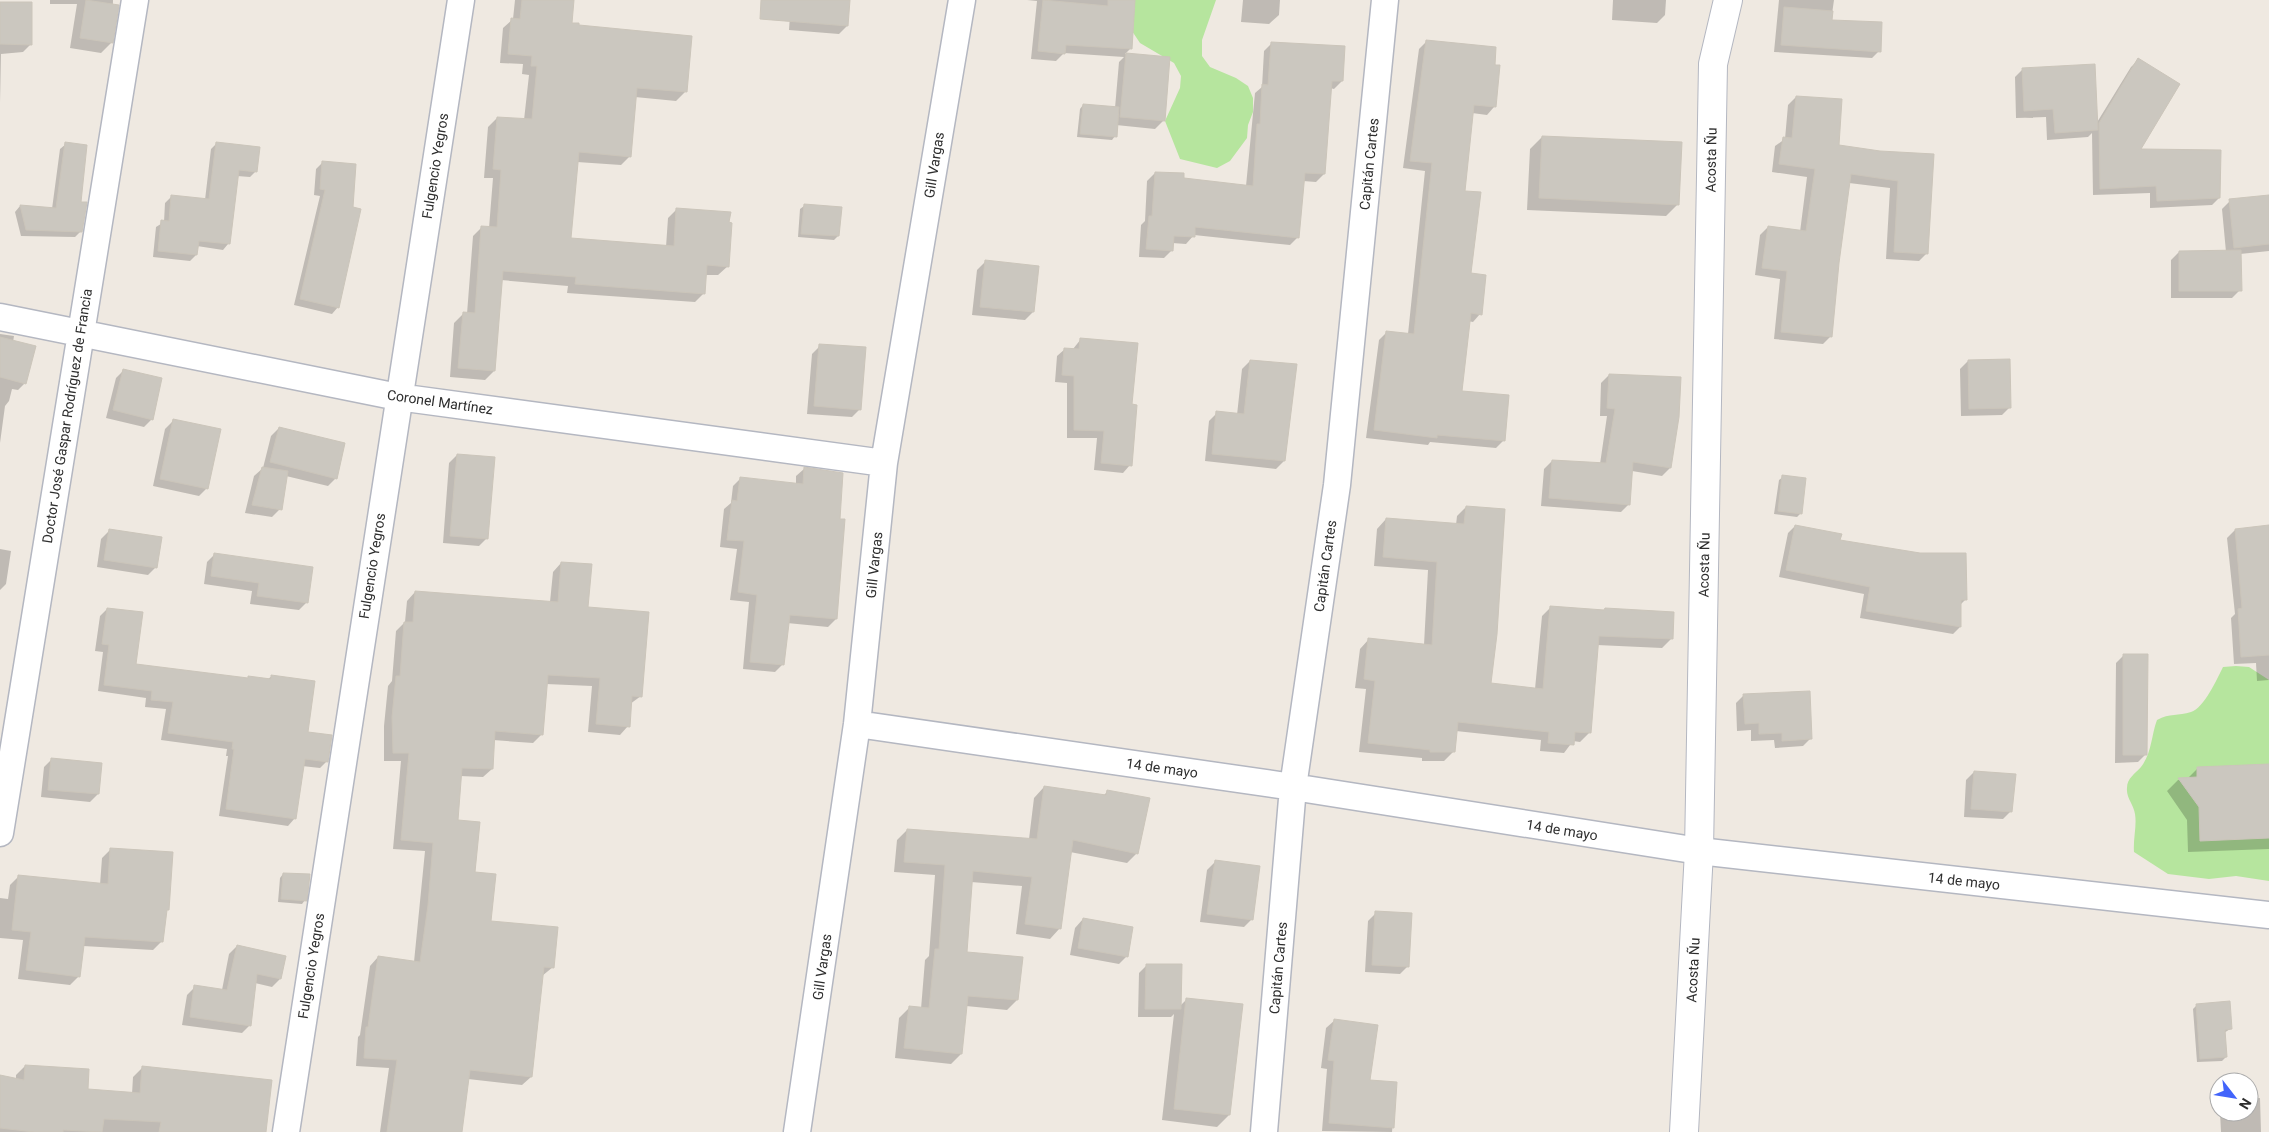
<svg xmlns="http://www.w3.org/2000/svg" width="2269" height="1132" viewBox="0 0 2269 1132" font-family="Roboto,sans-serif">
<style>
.green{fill:#b6e59e}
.shadow{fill:#0003}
.building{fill:#cbc7bf;stroke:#cbc5ba}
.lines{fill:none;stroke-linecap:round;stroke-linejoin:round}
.minor-casing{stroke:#b4b7c1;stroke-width:29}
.tertiary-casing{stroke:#b4b7c1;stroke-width:30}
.minor{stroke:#fff;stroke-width:26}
.tertiary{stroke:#fff;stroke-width:28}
.labels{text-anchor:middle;stroke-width:4;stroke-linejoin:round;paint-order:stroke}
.street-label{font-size:14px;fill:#2e2e2e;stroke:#fff}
</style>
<rect width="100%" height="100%" fill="#efe9e1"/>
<path class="green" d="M1134,0H1216L1202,40V56L1210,67L1236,78L1248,86L1253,98V112L1248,125L1247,138L1230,161L1217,168L1180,159L1165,121L1180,88L1181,76L1174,63L1140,43L1132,31Z
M2236,666L2249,667L2269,680V881L2236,876L2209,879L2168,874L2134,852C2133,839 2137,826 2135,814C2134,805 2126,798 2127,788C2127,778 2135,774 2141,767C2152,753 2151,736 2157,720C2170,713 2178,716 2191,712C2204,708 2217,679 2223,667Z"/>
<path class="shadow" d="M50,0H113L112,42L101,53L70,48L77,4H50Z
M515,0H573L571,24L685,92L676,101L635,97L630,156L621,165L577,162L570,240L666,247L668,218L677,209L728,266L718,275H705L704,293L695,302L567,293L568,286L501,280L494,371L485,380L450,377L454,323L463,314H467L473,236L482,227L489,228L493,178H484L488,127L497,118L524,120L529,75L522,74L523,64L500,63L503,28L513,19Z
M791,0H849L847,26L839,34L789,30Z
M1027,0H1134L1130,49L1125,54L1169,58L1163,121L1155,129L1116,125L1115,136L1112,140L1077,137L1080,109L1083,105L1115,108L1119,62L1124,57L1064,53L1056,61L1031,59L1037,1Z
M1243,0H1280L1279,15L1269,24L1241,22Z
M1613,0H1666L1665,15L1657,23L1612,20Z
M1779,0H1834L1831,21L1879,51L1872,58L1774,52Z
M0,3L31,44L23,52L1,54L0,103Z
M1427,41L1499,66L1494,107L1487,115L1472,113L1463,192L1470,274L1480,314L1473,322L1468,321L1461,392L1504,440L1496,448L1430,442L1428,445L1366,438L1379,340L1387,332L1408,334L1425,171L1403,168L1419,49Z
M1272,43L1342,81L1334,89L1330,88L1324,174L1316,182L1303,181L1298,237L1290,245L1194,235L1186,244L1172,243V250L1164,258L1139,257L1141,225L1145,221L1147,181L1155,173L1182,179L1246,186L1255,93L1262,87L1264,51Z
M2138,60L2139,150L2219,198L2212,205L2150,208V193L2093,195L2092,133L2088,137L2047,140L2046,117L2016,118L2015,77L2023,69L2096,124L2131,67Z
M1796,97L1837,146L1880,152L1933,155L1927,253L1919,261L1886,259L1890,188L1849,183L1838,263L1831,336L1823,344L1774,339L1780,279L1755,275L1760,235L1768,227L1800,232L1807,177L1772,172L1775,146L1785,139L1788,105Z
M1542,137L1678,204L1666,216L1527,210L1530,149Z
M217,143L256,171L250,177L237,176L228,244L223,250L197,246L196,255L190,261L153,257L156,227L164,222L165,203L171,197L205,200L211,149Z
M66,144L80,203L81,231L75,237L21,236L15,212L20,206L52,209L60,149Z
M322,163L338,307L332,314L294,305L320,196L314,195L316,169Z
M2269,196V251L2240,254V290L2232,298H2171V260L2179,252H2226L2222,209L2230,201Z
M804,206L838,236L834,240L798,237L800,209Z
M985,262L1033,312L1025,320L972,315L977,270Z
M0,334L14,336L13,342L25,383L18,390L12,389L9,401L5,406L0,443Z
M1081,339L1131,405L1130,465L1123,473L1094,470L1097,438H1067V383L1055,382L1057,356L1065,349H1073Z
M820,346L860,409L852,417L807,414L812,354Z
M1250,361L1284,461L1276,469L1205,461L1209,421L1217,413L1237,415L1242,369Z
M1968,361L2010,407L2002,415L1961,416L1960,369Z
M124,370L152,419L144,427L106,418L116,378Z
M1609,375L1670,468L1662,476L1632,471L1629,504L1621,512L1541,506L1544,469L1552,461L1600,464L1607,416H1600L1601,383Z
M173,421L207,488L199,496L153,486L165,429Z
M279,428L336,478L328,486L286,476L280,509L272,517L245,513L254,476L263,468L271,436Z
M457,455L487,538L479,546L443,543L449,463Z
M804,469L836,619L828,627L787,623L783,664L775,672L743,669L749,602L730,600L737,549L720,547L724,509L731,503L733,486L741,478L796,485V476Z
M1783,477L1800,514L1797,517L1774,514L1779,480Z
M1466,507L1490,684L1535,689L1542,616L1551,607L1671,639L1662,648L1597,645L1589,733L1580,742L1573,741L1564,753L1540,751L1541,740L1456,731L1454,751L1444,761H1422V758L1359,752L1366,689L1355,688L1360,649L1369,639L1424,645L1428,570L1374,566L1377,529L1386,519L1456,525L1457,516Z
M1795,526L1839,541L1966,599L1960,605V627L1953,634L1860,618L1864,594L1779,577L1788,533Z
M2269,527V680L2257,681L2256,663L2234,664L2231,618L2235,614L2227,538L2235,530Z
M109,531L156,567L148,575L97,567L101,539Z
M0,549L11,551L6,584L0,590Z
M215,554L307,602L299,610L250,604L252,591L204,584L207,562Z
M561,563L641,696L630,704L628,726L620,735L588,732L592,686L546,684L542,734L533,743L493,740L492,769L483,777L460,776L456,821L489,922L553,967L542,976L531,1077L522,1085L468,1079L460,1132H380L389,1068L356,1066L358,1037L360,1035L370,966L378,957L414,962L425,851L393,849L401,761H384V726L388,686L392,681L396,631L405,622L407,601L415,592L550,602L553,572Z
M107,609L135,665L247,679L249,677L268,679L272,676L306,733L327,761L320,768L302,766L295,818L288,826L219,816L228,756H226L227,749L161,740L166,709L145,707L146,698L98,691L103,652L95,651L100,616Z
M2124,655L2146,754L2138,762L2115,763L2116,663Z
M1744,695L1811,738L1803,746L1775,748L1774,740L1751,741V730L1737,731L1736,703Z
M52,759L101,764L98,794L90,802L41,797L44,767Z
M2269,766V849L2188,852L2187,820L2167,791L2178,780L2187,779L2197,769Z
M1974,772L2011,811L2003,819L1964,817L1966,780Z
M1044,787L1103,796L1108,791L1137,853L1127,863L1070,852L1060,928L1050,939L1016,934L1022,886L971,882L966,953L1017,1000L1007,1010L966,1006L961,1054L951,1064L895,1058L899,1018L910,1007L921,1009L925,960L929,956L935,875L894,872L897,840L907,830L1029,839L1034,798Z
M111,849L165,912L162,941L153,950L83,946L79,976L70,985L18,979L23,940L0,938V898L8,899L10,885L18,877L100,885L102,858Z
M1215,862L1252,919L1244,927L1200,922L1207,870Z
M283,874L305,900L302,904L278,902L280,878Z
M1376,913L1408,966L1400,974L1365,972L1368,921Z
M1083,919L1127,956L1119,964L1070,955L1075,928Z
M237,946L280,979L272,987L255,983L250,1025L242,1033L182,1025L187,995L195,987L222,990L229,954Z
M1147,965L1179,1007L1187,999L1229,1115L1217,1127L1162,1120L1174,1014L1171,1017H1138L1139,973Z
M2197,1005L2230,1029L2224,1033L2226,1057L2222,1061L2197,1062L2193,1009Z
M1335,1020L1369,1081L1396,1083L1392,1132L1322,1131L1327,1069L1321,1068L1326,1028Z
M25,1066L86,1090L132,1094L133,1077L142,1068L237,1132H0V1076L16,1079V1075Z
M2260,1098L2261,1132H2221L2220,1112H2249V1099Z"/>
<path class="building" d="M86,0L119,5L113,43L80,38Z
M522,0H574L572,23H579V25L692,36L687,92L637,88L631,157L579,152L571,238L674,246L676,208L731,212L729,222L732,223L729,267L707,265L705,294L575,284L576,277L503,271L495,371L458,368L463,312L475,313L481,226L497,227L501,170L493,169L497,117L532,119L537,66H531L532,56L508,54L511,18L520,19Z
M761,0H850L848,26L760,19Z
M1043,0L1108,6V0H1135L1132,49L1066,45L1065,54L1038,51Z
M0,2H32V45L0,44Z
M1784,7L1833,11L1832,20L1882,22L1881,52L1781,45Z
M1426,40L1496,47L1495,65H1500L1496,107L1474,105L1465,191L1481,192L1471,273L1486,275L1482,315L1471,313L1462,391L1509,395L1505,441L1437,435V438L1374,430L1386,331L1414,334L1432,163L1410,161Z
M1271,42L1345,46L1343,81H1332L1325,174L1305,173L1299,238L1195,227V237L1174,236L1173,251L1146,249L1149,216H1152L1155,172L1184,173V178L1253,186L1257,124H1260L1262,84L1268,85Z
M1126,53L1170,57L1165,121L1120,117Z
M2138,58L2180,84L2141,149L2221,150L2220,198L2157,201L2156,186L2100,189L2099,123Z
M2095,64L2098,130L2055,133L2053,109L2024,111L2022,68Z
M1796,96L1842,99L1839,145L1880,151L1934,154L1928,254L1894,252L1898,181L1851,174L1839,263L1832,337L1781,332L1787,271L1762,268L1768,226L1806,231L1815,169L1779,164L1783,137L1792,138Z
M1083,104L1119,107L1117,137L1080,134Z
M1542,136L1682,142L1679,205L1539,198Z
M65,142L87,145L81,202H87L82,232L26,230L20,205L56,208Z
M216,142L260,147L257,172L239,170L230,244L199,241L197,255L158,251L161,220L169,221L171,195L209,199Z
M322,161L356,164L353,207L361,209L339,308L300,299L325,190L320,189Z
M2269,195V244L2234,248L2229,199Z
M804,204L842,207L839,236L801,234Z
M2241,250L2242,291H2179V251Z
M985,260L1039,266L1034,312L980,307Z
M0,337L36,346L26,384L0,377Z
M1080,338L1138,343L1132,404L1137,405L1132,466L1101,463L1104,431L1074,430V376L1062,375L1064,348L1079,349Z
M819,344L866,347L861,410L814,406Z
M2010,359L2011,408L1969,409L1968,360Z
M1250,360L1297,364L1285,461L1212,454L1216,411L1244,414Z
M123,369L162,378L153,420L113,410Z
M1609,374L1681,377L1679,417L1671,468L1633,462L1630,505L1549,498L1552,460L1606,463L1615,409L1607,408Z
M173,419L221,429L208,489L160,479Z
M279,427L345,443L337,479L270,462Z
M457,454L495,457L488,539L450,536Z
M262,467L288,471L282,510L252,505Z
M804,467L843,473L840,519H845L837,619L790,615L784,665L750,662L757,595L738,592L744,541L727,540L732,500L737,501L740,477L803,484Z
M1782,475L1806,478L1802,514L1778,511Z
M1466,506L1505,509L1497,634L1491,683L1543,689L1550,606L1604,610L1605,608L1674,612L1673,639L1599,636L1591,733L1575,732L1574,745L1548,743L1549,732L1458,722L1455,752H1430V750L1368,743L1375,681L1364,679L1368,638L1432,645L1437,562L1383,557L1386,518L1464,524Z
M1795,525L1842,534L1840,540L1920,553H1966L1967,600H1961V627L1866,611L1870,587L1786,570Z
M2269,525V655L2241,657L2238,609L2242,608L2235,529Z
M109,529L162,537L157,568L104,560Z
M214,553L313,567L308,603L257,596L259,583L211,576Z
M561,562L592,564L588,607L649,612L642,697L632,696L630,727L596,724L600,678L548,675L543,735L495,731L493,769L462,768L458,820L480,822L475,872L496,874L491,921L558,927L554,968L544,967L532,1077L470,1070L462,1132H387L397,1060L364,1058L366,1027H368L378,956L420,962L428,905L433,843L401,840L409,753H393L392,717L396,676H400L404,622H413L415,591L558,602Z
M107,608L143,612L136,664L248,678V676L271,679V675L315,681L308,732L332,735L328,762L305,759L296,819L226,809L234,749H232L233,742L168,733L173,702L151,700L152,691L104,685L109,645L102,644Z
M2123,654H2148L2147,755H2123Z
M1810,691L1812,739L1782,741V733L1759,734V723L1745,724L1743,694Z
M51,758L102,763L99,794L48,790Z
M2269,764V838L2200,841L2199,807L2178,778L2197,777V767Z
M1974,771L2016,774L2012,812L1971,809Z
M1044,786L1106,795L1107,790L1150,798L1138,854L1073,840L1061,929L1025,924L1032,877L973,871L967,952L1023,957L1018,1000L968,996L962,1054L904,1048L909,1006L929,1008L935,949H939L945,865L904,862L907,829L1037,839Z
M110,848L173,852L169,910H167L163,942L85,937L80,977L26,970L31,932L12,930L18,875L108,884Z
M1215,860L1260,866L1253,920L1207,914Z
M283,873L310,874L307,901L281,899Z
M1375,911L1412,913L1409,967L1372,965Z
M1083,918L1133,927L1128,957L1078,948Z
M237,945L286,956L281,979L257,974L251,1026L190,1017L194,985L227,990Z
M1146,964H1182L1181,1009H1145Z
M1186,998L1243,1004L1230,1115L1174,1109Z
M2230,1001L2232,1029L2225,1030L2227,1057L2200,1059L2196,1004Z
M1334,1019L1378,1025L1370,1080L1397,1082L1394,1128L1329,1123L1334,1061L1328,1060Z
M25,1065L89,1069L88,1089L140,1093L142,1066L272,1080L266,1132H159L161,1122L104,1119L102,1132L63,1130V1132H34L0,1128V1075L24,1080Z"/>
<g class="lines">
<defs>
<path id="minor" d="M0,317L398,397L884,463
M857,724L1293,787L1699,851L2269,915
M0,833L135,0
M286,1132L461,0
M797,1132L857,724L884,463L962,0
M1264,1132L1293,787L1337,485L1385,0"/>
<path id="tertiary" d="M1684,1132L1699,851L1713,64L1728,0"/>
</defs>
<use href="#minor" class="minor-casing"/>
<use href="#tertiary" class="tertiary-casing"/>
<use href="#minor" class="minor"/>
<use href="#tertiary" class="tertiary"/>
</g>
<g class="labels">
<g class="street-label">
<text transform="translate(1711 160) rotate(-89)" y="5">Acosta Ñu</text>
<text transform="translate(1369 164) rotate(-84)" y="5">Capitán Cartes</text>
<text transform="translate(934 165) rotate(-81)" y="5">Gill Vargas</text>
<text transform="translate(435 166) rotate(-81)" y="5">Fulgencio Yegros</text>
<text transform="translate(440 402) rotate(8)" y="5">Coronel Martínez</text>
<text transform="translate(67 416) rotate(-81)" y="5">Doctor José Gaspar Rodríguez de Francia</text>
<text transform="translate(874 565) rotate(-84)" y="5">Gill Vargas</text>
<text transform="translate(1704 565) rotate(-89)" y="5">Acosta Ñu</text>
<text transform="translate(372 566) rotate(-81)" y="5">Fulgencio Yegros</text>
<text transform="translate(1325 566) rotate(-82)" y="5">Capitán Cartes</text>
<text transform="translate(1162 768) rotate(8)" y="5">14 de mayo</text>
<text transform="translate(1562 830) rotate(9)" y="5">14 de mayo</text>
<text transform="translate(1964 881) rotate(6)" y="5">14 de mayo</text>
<text transform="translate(311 966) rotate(-81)" y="5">Fulgencio Yegros</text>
<text transform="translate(822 967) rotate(-82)" y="5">Gill Vargas</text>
<text transform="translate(1278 968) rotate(-85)" y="5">Capitán Cartes</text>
<text transform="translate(1693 970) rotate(-87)" y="5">Acosta Ñu</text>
</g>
</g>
<g transform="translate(2234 1097) rotate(121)"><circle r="24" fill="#ffffff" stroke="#ababab"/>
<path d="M0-4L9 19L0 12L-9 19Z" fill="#4264fb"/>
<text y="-8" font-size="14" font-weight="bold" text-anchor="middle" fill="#2e2e2e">N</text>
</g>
</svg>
